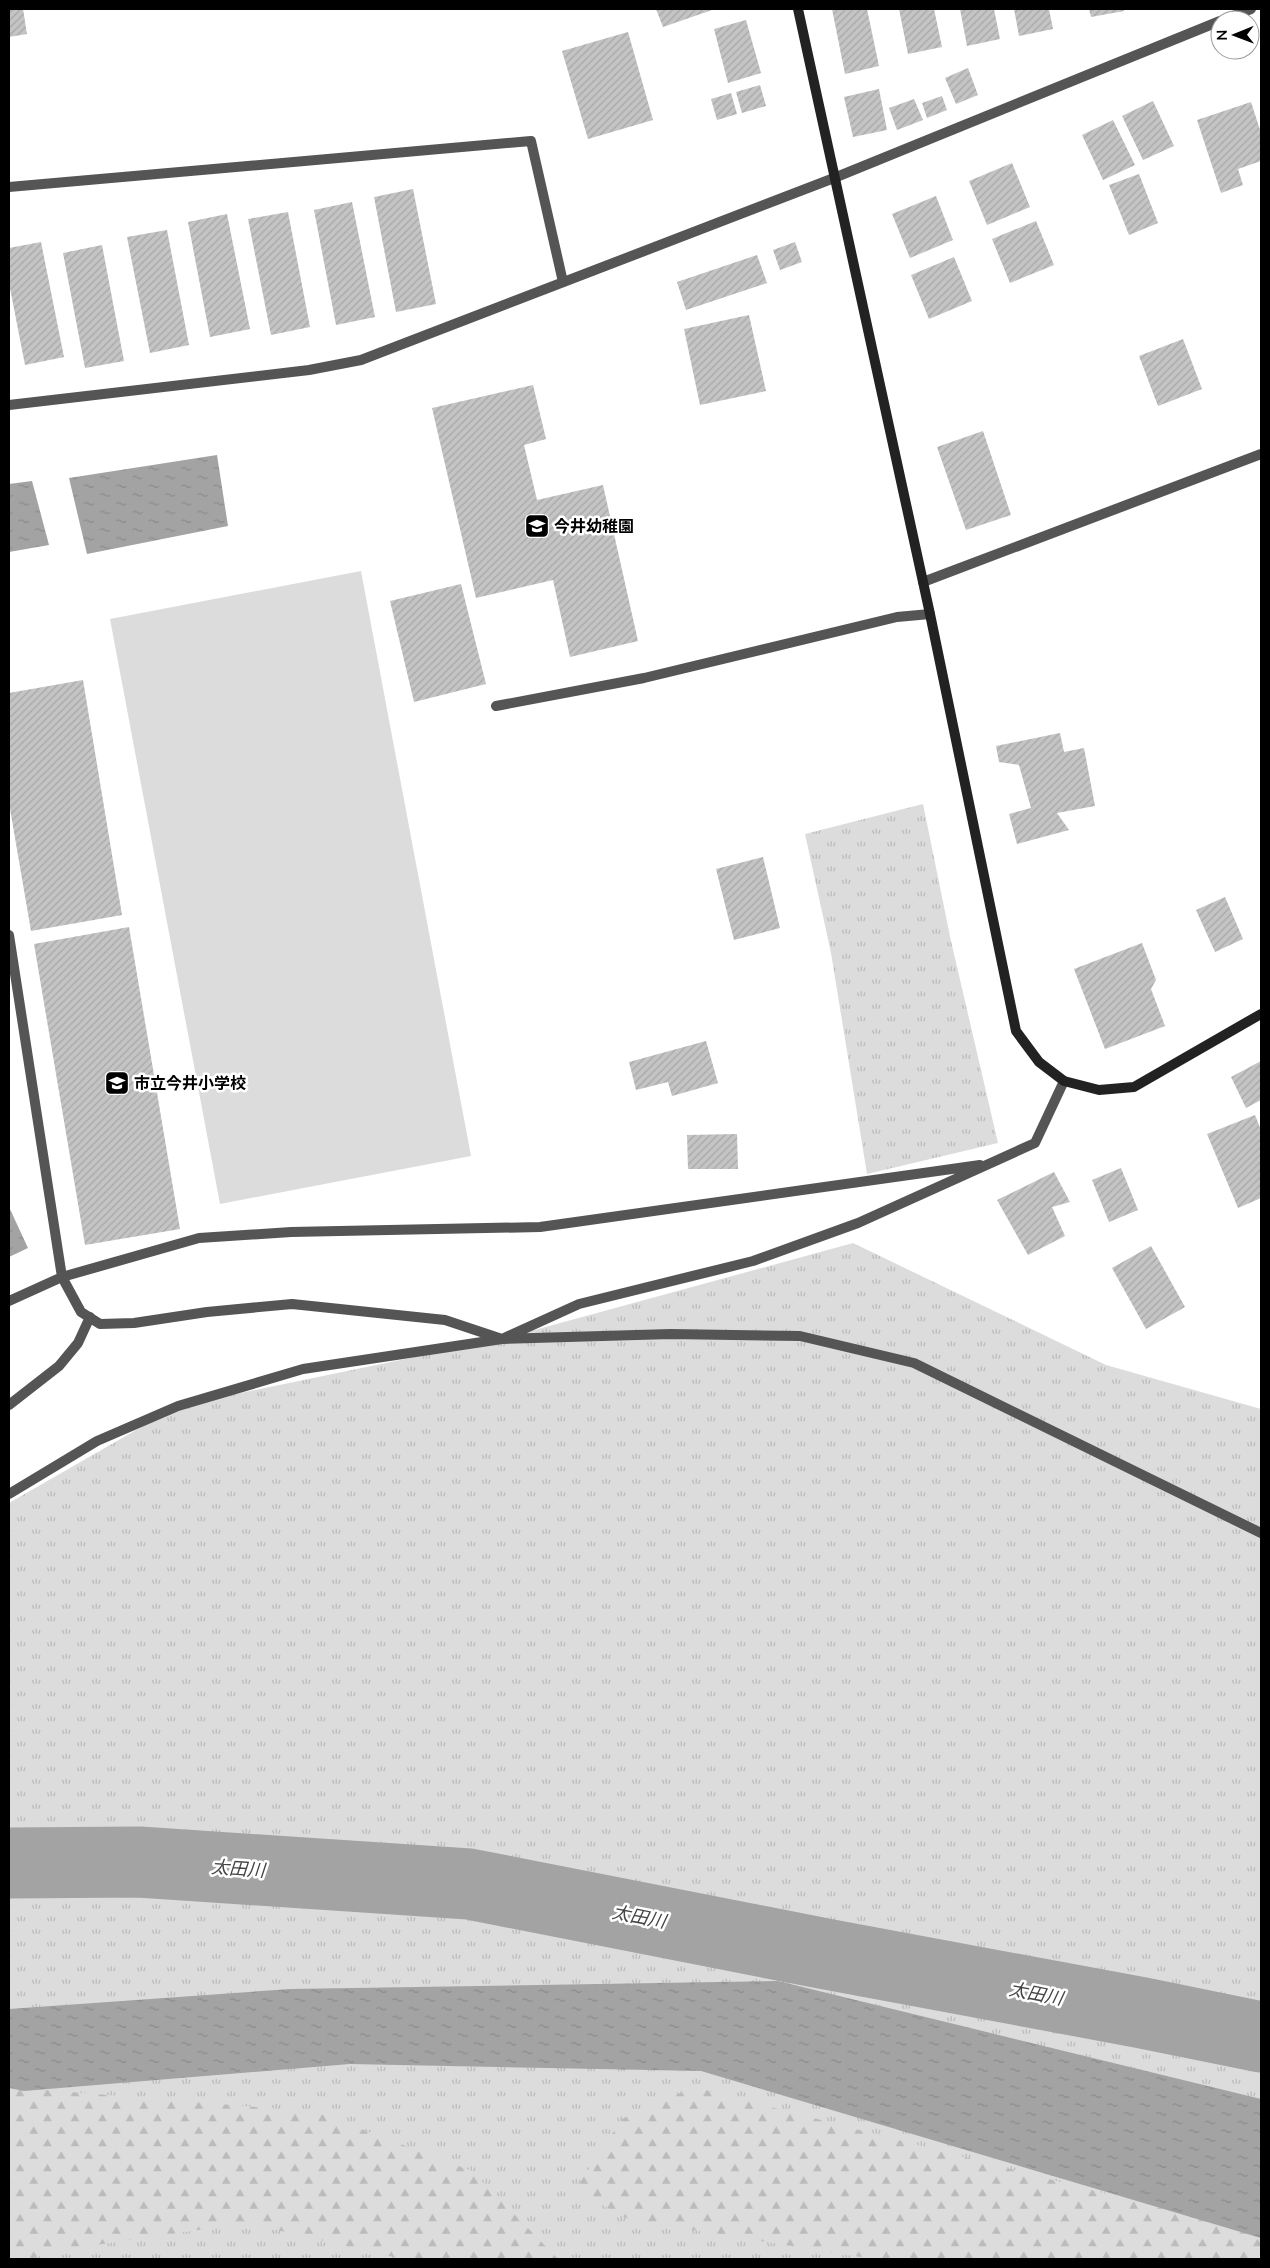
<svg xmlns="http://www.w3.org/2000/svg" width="1270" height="2268" viewBox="0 0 1270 2268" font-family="Lato,'Noto Sans JP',sans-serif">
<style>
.grass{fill:url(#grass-tufts)}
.forest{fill:url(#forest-firs)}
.pitch{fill:#dcdcdc}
.water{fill:url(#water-ripples)}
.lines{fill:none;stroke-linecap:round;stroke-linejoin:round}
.river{stroke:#a3a3a3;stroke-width:71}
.building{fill:url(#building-hatch)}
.lane{stroke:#555;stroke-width:10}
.street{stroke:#555;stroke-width:10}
.secondary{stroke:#222;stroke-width:10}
.labels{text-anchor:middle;stroke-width:5;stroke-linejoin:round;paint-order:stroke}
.poi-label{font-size:16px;font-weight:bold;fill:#000;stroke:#fff;text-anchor:start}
.water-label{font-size:18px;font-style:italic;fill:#444;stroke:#fff}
</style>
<defs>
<pattern id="grass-tufts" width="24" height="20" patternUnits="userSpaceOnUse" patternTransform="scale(1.25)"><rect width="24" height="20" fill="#dcdcdc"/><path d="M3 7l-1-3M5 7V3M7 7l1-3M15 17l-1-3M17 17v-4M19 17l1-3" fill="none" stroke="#bbb"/></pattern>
<pattern id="forest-firs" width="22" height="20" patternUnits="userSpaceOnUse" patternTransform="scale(1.25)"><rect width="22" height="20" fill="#dcdcdc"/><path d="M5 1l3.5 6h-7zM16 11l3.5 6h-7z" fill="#bbb"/></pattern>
<pattern id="water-ripples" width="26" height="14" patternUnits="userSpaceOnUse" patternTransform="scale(1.25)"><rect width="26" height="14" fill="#a3a3a3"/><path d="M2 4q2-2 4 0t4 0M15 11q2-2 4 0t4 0" fill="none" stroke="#8b8b8b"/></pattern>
<pattern id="building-hatch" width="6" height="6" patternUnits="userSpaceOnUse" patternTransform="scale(1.25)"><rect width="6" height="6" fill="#c4c4c4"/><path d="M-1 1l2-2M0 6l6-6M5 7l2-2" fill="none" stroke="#a7a7a7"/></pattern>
</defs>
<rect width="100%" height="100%" fill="#fff"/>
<path class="grass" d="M923,804L951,941L998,1143L867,1174L831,953L805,834Z
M853,1243L1106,1365L1261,1409V2259H9V1503L178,1406L502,1339Z"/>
<path class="forest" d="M9,2087L316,2112L472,2171L558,2259H402L247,2223L75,2248L28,2259H9Z
M694,2087L1261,2234V2259H873L630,2220L575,2190L622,2119Z"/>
<path class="pitch" d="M361,571L471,1156L220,1204L110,619Z"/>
<path class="water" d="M217,455L228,526L87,554L69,478Z
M32,481L49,545L9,552V484Z
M9,1207L28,1248L9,1257Z
M778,1981L1261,2099V2238L701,2071L350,2064L24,2091L9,2088V2009L290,1989Z"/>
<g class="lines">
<path class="river" d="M9,1863L139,1862L469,1884L826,1954L1143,2013L1261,2037"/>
</g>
<path class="building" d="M9,9H23L27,34L9,37Z
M656,9H715L663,27Z
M832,9H867L879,66L845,74Z
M899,9H934L942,47L908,54Z
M960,9H994L1000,39L967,46Z
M1014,9H1049L1053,29L1019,36Z
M1089,9H1124V11L1091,17Z
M746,20L761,73L728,83L714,29Z
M628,32L653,120L588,139L562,51Z
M968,68L978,95L956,104L945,78Z
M760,85L766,106L742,113L736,92Z
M879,89L887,130L853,137L844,97Z
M731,93L737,114L717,120L711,99Z
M942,96L947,110L927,118L922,103Z
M914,99L923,120L897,130L889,108Z
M1153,101L1174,146L1143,160L1122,116Z
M1251,102L1261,133V161L1238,169L1243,185L1221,193L1197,120Z
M1113,120L1135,165L1103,180L1082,135Z
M1012,163L1030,207L987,225L969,181Z
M1139,174L1158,223L1129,235L1109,185Z
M413,189L436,304L396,312L374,197Z
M936,196L953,240L910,258L892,214Z
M352,202L375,317L336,325L314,210Z
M288,212L310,327L271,335L248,219Z
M227,214L250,329L210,337L188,222Z
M1036,221L1054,265L1010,283L992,239Z
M167,230L189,345L150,353L127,237Z
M41,242L64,357L25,365L9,283V248Z
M795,242L802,262L780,270L773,250Z
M102,245L124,361L85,368L63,253Z
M757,255L767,283L686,310L677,282Z
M954,257L972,301L929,319L911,275Z
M749,315L766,391L700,405L684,329Z
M1183,339L1202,389L1158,406L1139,356Z
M533,385L546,439L524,445L537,500L603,485L638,641L570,657L553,580L476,598L432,408Z
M983,431L1011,515L966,530L937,447Z
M461,584L486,684L414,702L390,601Z
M83,680L122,915L31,931L9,803V693Z
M1060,733L1064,752L1084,748L1095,806L1057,813L1069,830L1017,844L1009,814L1031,808L1019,765L999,762L996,746Z
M763,857L780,928L734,940L716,869Z
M1225,897L1243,939L1215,952L1196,910Z
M129,927L180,1229L85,1245L34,944Z
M1142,943L1156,980L1151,989L1165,1026L1105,1049L1074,969Z
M706,1041L718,1083L672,1096L668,1082L636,1090L629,1062Z
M1261,1061V1100L1246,1108L1231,1077Z
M1255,1115L1261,1130V1198L1238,1208L1207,1134Z
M737,1134L738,1169H688L687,1135Z
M1121,1168L1138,1210L1109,1222L1092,1180Z
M1054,1172L1070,1202L1052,1207L1065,1236L1028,1255L997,1200Z
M1151,1246L1185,1307L1146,1329L1112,1268Z"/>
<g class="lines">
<path class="lane" d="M9,1405L59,1366L78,1343L90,1317"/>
<path class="street" d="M1223,20L1251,9
M9,187L531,141L563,282
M9,405L309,370L361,360L834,178L1220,21
M923,582L1261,454
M496,706L644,678L897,617L930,614
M9,935L62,1277L81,1312L100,1324L134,1323L207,1312L292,1304L445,1320L502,1339L579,1304L753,1261L858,1223L1035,1143L1064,1081
M9,1301L62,1277L199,1238L291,1232L540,1227L980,1165
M9,1494L97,1441L178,1406L303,1369L502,1339L671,1334L800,1336L914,1363L1261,1533"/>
<path class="secondary" d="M798,9L930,614L1016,1031L1039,1062L1064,1081L1099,1090L1134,1087L1261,1014"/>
</g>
<defs>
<symbol id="school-square" viewBox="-11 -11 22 22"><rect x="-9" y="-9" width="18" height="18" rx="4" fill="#000" stroke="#fff"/><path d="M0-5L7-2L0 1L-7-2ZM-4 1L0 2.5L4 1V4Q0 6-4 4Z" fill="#fff"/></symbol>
</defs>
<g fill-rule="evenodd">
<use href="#school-square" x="523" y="512" width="28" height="28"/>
<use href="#school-square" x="103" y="1069" width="28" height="28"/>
</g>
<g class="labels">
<g class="poi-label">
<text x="554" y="532">今井幼稚園</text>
<text x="134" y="1089">市立今井小学校</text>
</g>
<g class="water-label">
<text transform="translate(238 1869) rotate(4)" y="6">太田川</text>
<text transform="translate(639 1917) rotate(11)" y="6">太田川</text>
<text transform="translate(1036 1994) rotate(11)" y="6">太田川</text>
</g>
</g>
<rect width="1270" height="2268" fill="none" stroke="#000000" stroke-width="20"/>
<g transform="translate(1235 35) rotate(269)"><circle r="24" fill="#ffffff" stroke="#999999"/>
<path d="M0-4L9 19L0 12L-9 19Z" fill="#000000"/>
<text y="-8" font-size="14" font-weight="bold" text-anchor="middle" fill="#000000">N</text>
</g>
</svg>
